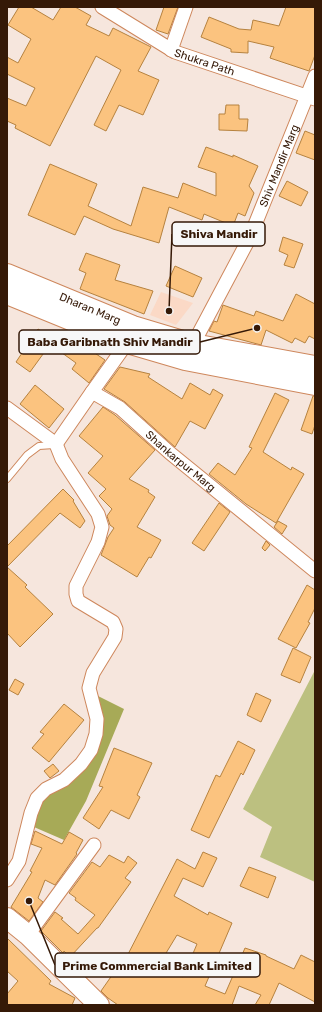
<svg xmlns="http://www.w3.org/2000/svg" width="322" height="1012" viewBox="0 0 322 1012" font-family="Rubik,sans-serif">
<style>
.built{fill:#fbd9c6}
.green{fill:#bcc080}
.forest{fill:#a7aa57}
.building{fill:#fbc37f;stroke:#b6823f;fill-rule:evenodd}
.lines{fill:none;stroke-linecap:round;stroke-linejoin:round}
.lane-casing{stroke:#ce875c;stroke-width:8}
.street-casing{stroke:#ce875c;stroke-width:15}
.primary-casing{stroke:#ce875c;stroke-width:22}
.lane{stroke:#fff;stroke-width:6}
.street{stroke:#fff;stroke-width:13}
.primary{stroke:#fff;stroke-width:20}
.labels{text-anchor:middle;stroke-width:3;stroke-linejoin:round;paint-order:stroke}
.street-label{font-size:11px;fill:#351907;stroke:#f7f7f7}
.leader{fill:none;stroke:#351907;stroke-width:1.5}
.callout-dot{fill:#351907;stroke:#f7f7f7;stroke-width:1.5}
.callout{fill:#f7f7f7;stroke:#351907;stroke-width:1.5}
.callout-label{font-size:12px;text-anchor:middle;font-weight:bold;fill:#351907}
</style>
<rect width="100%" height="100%" fill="#f6e6dd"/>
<path class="built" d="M161,292L193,303L176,325L150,315Z"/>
<path class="green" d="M315,670V882L260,857L272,827L243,809Z"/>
<path class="forest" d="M90,692L124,709L86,801L64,840L27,824L33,807L83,761L93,739Z"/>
<path class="building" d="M19,7H31L53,20L61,7H75L91,16L86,25L109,36L113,28L151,47L138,71L159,80L143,115L119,105L106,131L94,125L121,70L96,56L50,146L15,128L16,125L7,121V98L26,106L35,88L7,74V57L18,63L31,39L8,25Z
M164,7H178L168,34L156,30Z
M286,7H315V55L309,71L270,58L274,47L248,41V53L231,52V49L201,37L209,17L239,29L251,30L253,20L279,26Z
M226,105H239V119H248L247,131L219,130V114H225Z
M305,131L315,135V160L296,153Z
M206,147L233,157V155L258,166L249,186L254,193L245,216L238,213L233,226L204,214L202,220L169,207L159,243L113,229L84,216L75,235L28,215L50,164L97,184L88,206L131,226L143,187L178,198L183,183L216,196V173L198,167Z
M287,181L308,192L301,206L279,196Z
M283,237L303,244L294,268L284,265L288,255L279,251Z
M86,253L120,265L115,280L153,291L144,314L80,289L86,273L79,270Z
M175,266L202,278L193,297L166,286Z
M296,294L315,304V339L309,336L305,343L295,338L292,343L266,330L261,345L209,331L214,321L217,322L223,305L254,316L256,311L283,321Z
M38,329L54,339L30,372L16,362Z
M68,335L105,360L89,383L72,369L76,363L58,350Z
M120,367L150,374L148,377L182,399L190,383L210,395L213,389L223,395L205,429L190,421L175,447L125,402L104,389Z
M35,385L64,409L49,428L20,404Z
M275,393L289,400L263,452L291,470L292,467L304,474L276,523L246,504L209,474L218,463L235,475L252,448L249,447Z
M313,396H315V425L312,434L301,430Z
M103,407L115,415L155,450L129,479L149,490L148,492L155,497L137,527L161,540L151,558L149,557L137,577L101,555L108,537L114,528L110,525L107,516L112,509L99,496L106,489L88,473L103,456L79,436Z
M63,489L74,500L73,501L85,521L80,528L60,513L7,567V546Z
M219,503L230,512L204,551L192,543Z
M278,521L287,526L282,534L274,527Z
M266,541L270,545L265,551L262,548Z
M7,567L27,585L25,587L53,614L20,647L7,633Z
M307,585L315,590V608L308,622L310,623L296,648L278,639Z
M293,648L311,657L300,683L281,675Z
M15,679L24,684L18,695L9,690Z
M256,693L271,700L261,722L247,715Z
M64,704L84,720L49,762L32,748L44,734L40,732Z
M238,741L255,750L243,775L241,773L209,838L191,830L216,775L220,777Z
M114,748L152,763L137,795L140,797L129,819L111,810L99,829L83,818L103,787L99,786Z
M53,764L59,771L50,778L44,771Z
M35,831L62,844L69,832L83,840L76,853L77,854L55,885L45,880L38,898L43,902L29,921L11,907L32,872L30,871L42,848L31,844Z
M203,852L217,858L203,887L183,878L174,896L208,915L209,912L232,923L205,986L225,994L245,948L266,955V956L294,969L301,955L315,962V1002L279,983L269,1005H255L261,995L239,986L232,1005H118L108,998L101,991L122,961L124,962L177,859L195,869ZM177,935L197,944L183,977L160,963Z
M109,855L124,863L128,856L137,863L125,878L131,882L98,928H97L70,957L64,951L63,953L41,931L55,912L63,918L61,919L78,934L95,915L75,900L76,898L69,893L92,862L100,867Z
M249,867L276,877L268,898L240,886Z
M7,938L51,981L49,984L75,998L72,1005H7V994L18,981L7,971Z"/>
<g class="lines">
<defs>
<path id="lane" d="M7,479L27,455L39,446L54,445"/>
<g id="street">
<path id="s1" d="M102,7L175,52L315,99"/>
<path d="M171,50L186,7"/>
<path id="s2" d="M127,343L92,392L120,408L170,453L315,571"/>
<path id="s3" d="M190,350L250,237L315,76"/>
<path d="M7,408L56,444L62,459L98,514L102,527L98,542L76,586V594L78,601L113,622L116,629L115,637L93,673L89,688L97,719L96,734L91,750L81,764L64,780L46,789L37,798L31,813L19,861L7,880"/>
<path d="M56,444L92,392"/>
<path d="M28,935L94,845"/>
</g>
<g id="primary">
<path id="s4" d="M7,274L133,326L193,344L315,366"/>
<path d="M7,294L127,343L185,360L315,385"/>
<path d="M7,918L28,935L99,1005"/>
</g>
</defs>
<use href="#lane" class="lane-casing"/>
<use href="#street" class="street-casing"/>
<use href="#primary" class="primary-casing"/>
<use href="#lane" class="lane"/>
<use href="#street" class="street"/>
<use href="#primary" class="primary"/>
</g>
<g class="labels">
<g class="street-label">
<text dy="4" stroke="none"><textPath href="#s1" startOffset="117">Shukra Path</textPath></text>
<text dy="4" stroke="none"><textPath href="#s3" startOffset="205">Shiv Mandir Marg</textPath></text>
<text dy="4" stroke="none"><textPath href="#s4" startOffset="90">Dharan Marg</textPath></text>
<text dy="4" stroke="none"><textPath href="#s2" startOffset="173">Shankarpur Marg</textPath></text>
</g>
</g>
<path class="leader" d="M169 311L172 234M257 328L200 342M29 901L55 965"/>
<g class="callout-dot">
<circle cx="169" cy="311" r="4"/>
<circle cx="257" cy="328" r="4"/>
<circle cx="29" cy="901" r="4"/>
</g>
<g class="callout">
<rect x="172" y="222" width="93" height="24" rx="4"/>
<rect x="19" y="330" width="181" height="24" rx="4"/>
<rect x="55" y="953" width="205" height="24" rx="4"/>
</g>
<g class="callout-label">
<text x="219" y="238">Shiva Mandir</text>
<text x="110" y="346">Baba Garibnath Shiv Mandir</text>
<text x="157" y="970">Prime Commercial Bank Limited</text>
</g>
<rect width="322" height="1012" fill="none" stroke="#351907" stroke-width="16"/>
</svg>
